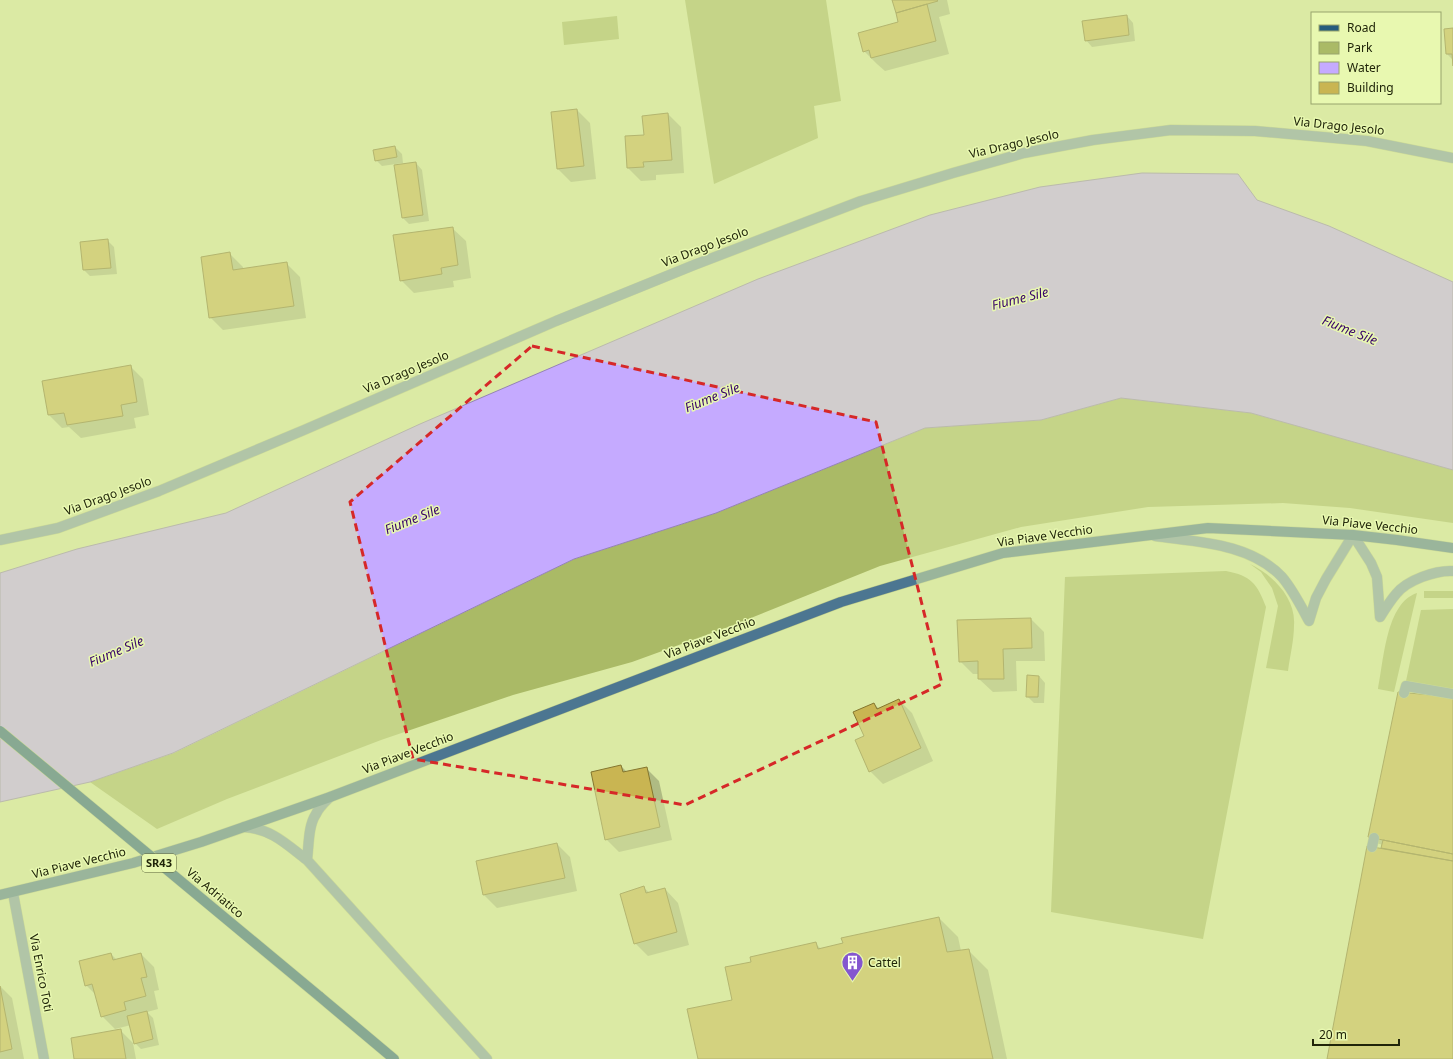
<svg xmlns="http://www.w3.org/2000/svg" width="1453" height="1059" viewBox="0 0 1453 1059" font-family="'Noto Sans',sans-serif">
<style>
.green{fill:#aaba66}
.water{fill:#c5aaff;stroke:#9482b5}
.shadow{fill:#0003}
.building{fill:#c9b552;stroke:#84762f}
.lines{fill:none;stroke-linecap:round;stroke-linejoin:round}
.lane-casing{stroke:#b9c788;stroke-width:11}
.street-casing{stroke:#b9c788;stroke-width:11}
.secondary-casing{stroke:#b9c788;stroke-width:11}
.primary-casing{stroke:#b9c788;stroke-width:11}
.lane{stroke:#7e99ac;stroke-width:10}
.street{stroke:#7e99ac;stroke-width:10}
.secondary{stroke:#4c7691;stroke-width:10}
.primary{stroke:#255c7d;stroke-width:10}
.primary-bridge-casing{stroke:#b9c788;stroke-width:11;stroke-linecap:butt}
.primary-bridge{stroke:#255c7d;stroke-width:10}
.marked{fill:none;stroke:#d62828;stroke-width:3;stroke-dasharray:8 5;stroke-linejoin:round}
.labels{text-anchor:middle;stroke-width:3;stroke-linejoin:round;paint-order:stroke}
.shield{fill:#e8f8b0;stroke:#5c643b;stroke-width:1}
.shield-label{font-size:11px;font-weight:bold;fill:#202509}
.street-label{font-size:12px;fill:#202509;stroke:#e8f8b0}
.poi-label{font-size:12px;fill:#202509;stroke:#e8f8b0;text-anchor:start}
.water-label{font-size:13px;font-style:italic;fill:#370269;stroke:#e8f8b0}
</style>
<rect width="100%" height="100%" fill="#dbeaa4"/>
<path class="green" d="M685,0H826L841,101L814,106L818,138L714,184Z
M617,16L619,39L564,45L562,22Z
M1121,398L1251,413L1453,470V523L1350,508L1283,503L1148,507L1021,527L880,566L731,626L632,662L513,695L381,740L227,799L157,829L90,782L174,753L574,559L716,513L925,428L1041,420Z
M1250,564C1273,575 1296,598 1294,625C1294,640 1290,656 1288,671L1266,668L1278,606L1272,588L1265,578L1261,572Z
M1226,571C1251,576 1257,583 1266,607L1203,939L1051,912L1065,577Z
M1424,591H1453V598H1424Z
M1417,593L1394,692L1378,689C1384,660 1386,603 1417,593Z
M1453,609V689L1406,681L1421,610Z"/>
<path class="water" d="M1142,173L1238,174L1257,200L1329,226L1453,282V470L1251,413L1121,398L1041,420L925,428L716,513L574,559L173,753L90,782L0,802V573L77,549L226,513L420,424L758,279L930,215L1040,187Z"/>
<path class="shadow" d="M893,0H947L950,14L939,17L949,54L885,71L877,64L864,51L899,22Z
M1127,16L1133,23L1135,41L1092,47L1086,40Z
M1453,29V60L1447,54Z
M577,110L590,123L596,179L571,182L558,169Z
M668,114L681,127L684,173L656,175V180L641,181L628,168L645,136Z
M395,147L402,154L403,163L382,166L376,160Z
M416,163L422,170L429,221L409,224L403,218Z
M452,228L466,241L471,278L453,281L454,287L414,293L401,280Z
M107,240L114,247L117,274L90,276L84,270L81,243Z
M230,254L243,267V270L287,264L300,277L306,318L223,330L210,317Z
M130,366L143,379L149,415L134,418L136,428L81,438L69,427L62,428L49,415Z
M1031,619L1044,632L1045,661H1016L1017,691L993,692L979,679V674H973L960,661Z
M1039,676L1045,683L1044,703H1034L1027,696Z
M1453,698V1059H1328L1383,845L1376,843Z
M899,700L912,713L933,761L883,784L870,771L865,736L874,704L879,709Z
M621,766L627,772L646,768L659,781L672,840L619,852L606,839Z
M557,844L570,857L577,891L497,908L484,895Z
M644,888L650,893L665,889L678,903L689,945L648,956L635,943Z
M939,918L958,937L961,951L968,950L988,970L1007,1059H699L734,1000L752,963L816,944L821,949Z
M111,954L117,960L141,954L154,967L159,990L154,991L158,1009L147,1012L153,1018L159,1045L141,1049L135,1043L131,1025L115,1029L102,1016L96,995L86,985Z
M0,986L12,998L24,1059H0Z
M120,1030L133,1043L136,1059H75Z"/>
<path class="building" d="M892,0H937L938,1L896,13Z
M927,4L936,41L871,58L869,50L863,52L858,33L898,22L896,13Z
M1127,15L1129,35L1085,41L1082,21Z
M1453,28V66L1452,54H1446L1444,29Z
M577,109L584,166L557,169L551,112Z
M668,113L672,160L643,162L644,167L627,168L625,136L644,135L642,116Z
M395,146L397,157L375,161L373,150Z
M416,162L423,215L402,218L394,165Z
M453,227L458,265L441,268L442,274L400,281L393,235Z
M108,239L111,268L83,270L80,242Z
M230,252L233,270L287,262L294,306L209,318L201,257Z
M131,365L137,402L121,405L123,416L67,425L64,413L48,415L42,381Z
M1031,618L1032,648L1003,649L1004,679H978V661L959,662L957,620Z
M1027,675L1039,676L1038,697H1026Z
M1398,692L1453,697V854L1368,837Z
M899,699L921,748L869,772L855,740L864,736L853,712L874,703L877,709Z
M621,765L623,772L647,767L660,827L605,840L591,772Z
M1383,840L1453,854V861L1381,848Z
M557,843L565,878L483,895L476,861Z
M1367,846L1453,861V1059H1327Z
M644,886L646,893L665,888L677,932L634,944L620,894Z
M939,917L947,952L969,949L993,1059H698L687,1009L732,1000L725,967L751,962L750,957L816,942L818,949L843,943L841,938Z
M111,953L113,960L141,953L147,977L141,978L146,996L124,1002L126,1010L101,1017L92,984L85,986L79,961Z
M0,986L12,1049L0,1052Z
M147,1011L153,1039L134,1044L127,1016Z
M121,1029L126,1059H74L71,1038Z"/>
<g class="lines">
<defs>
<path id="lane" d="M1155,536C1197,542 1250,543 1282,577C1293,590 1301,606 1309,621
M1380,617C1385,609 1390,601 1396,594C1407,580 1436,570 1453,571
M1309,621L1316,598L1326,579L1353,535L1371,563L1377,577L1380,617
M1404,693L1406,686L1453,694
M1372,847L1374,838"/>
<path id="street" d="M0,540L58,528L159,491L304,430L556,321L694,265L861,201L953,173L1024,153L1093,140L1171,130L1255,131L1367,141L1453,158
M244,827C272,829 286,844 307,860L487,1059
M307,860C309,845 308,826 316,814C319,807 325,802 330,797
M13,893L44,1059"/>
<path id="secondary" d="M0,895L133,863L201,842L330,797L841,602L1003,553L1208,528L1353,535L1397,540L1453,548"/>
<path id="primary" d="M319,996L394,1059"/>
</defs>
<use href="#lane" class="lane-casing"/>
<use href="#street" class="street-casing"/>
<use href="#secondary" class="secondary-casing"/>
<use href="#primary" class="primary-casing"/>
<use href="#lane" class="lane"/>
<use href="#street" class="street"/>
<use href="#secondary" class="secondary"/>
<use href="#primary" class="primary"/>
<defs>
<path id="primary-bridge" d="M0,731L319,996"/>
</defs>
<use href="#primary-bridge" class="primary-bridge-casing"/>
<use href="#primary-bridge" class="primary-bridge"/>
</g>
<path d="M0 0H1453V1059H0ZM532,346L876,422L942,684L685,805L413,759L350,502Z" fill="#dbeaa4" fill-opacity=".55" fill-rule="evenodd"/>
<path class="marked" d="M532,346L876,422L942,684L685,805L413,759L350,502Z"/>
<defs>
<symbol id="building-pin" viewBox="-11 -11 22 30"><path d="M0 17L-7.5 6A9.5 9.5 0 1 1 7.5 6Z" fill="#8456cf" stroke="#e8f8b0"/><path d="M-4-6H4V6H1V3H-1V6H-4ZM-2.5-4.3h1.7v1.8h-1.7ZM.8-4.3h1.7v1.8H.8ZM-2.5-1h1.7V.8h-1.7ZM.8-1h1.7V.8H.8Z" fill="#fff"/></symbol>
</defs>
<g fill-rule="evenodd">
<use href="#building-pin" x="840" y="950" width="25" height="34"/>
</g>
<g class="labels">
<rect class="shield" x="142" y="854" width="34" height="18" rx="3"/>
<g class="shield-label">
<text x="159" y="867">SR43</text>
</g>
<g class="street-label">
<text transform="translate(1339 126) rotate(6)" y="4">Via Drago Jesolo</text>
<text transform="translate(1014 144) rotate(-13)" y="4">Via Drago Jesolo</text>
<text transform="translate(705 247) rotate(-21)" y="4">Via Drago Jesolo</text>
<text transform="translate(406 372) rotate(-23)" y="4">Via Drago Jesolo</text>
<text transform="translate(108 496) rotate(-20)" y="4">Via Drago Jesolo</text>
<text transform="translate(1370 525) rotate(6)" y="4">Via Piave Vecchio</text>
<text transform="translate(1045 536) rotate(-8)" y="4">Via Piave Vecchio</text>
<text transform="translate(710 638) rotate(-21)" y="4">Via Piave Vecchio</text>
<text transform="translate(408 753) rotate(-21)" y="4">Via Piave Vecchio</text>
<text transform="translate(79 863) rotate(-14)" y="4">Via Piave Vecchio</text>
<text transform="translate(215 893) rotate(40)" y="4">Via Adriatico</text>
<text transform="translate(41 973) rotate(79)" y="4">Via Enrico Toti</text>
</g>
<g class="poi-label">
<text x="868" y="967">Cattel</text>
</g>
<g class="water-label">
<text transform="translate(1020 298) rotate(-14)" y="5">Fiume Sile</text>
<text transform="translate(1350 330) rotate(22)" y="5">Fiume Sile</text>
<text transform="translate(712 397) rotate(-22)" y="5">Fiume Sile</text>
<text transform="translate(412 519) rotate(-22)" y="5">Fiume Sile</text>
<text transform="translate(116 651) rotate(-23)" y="5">Fiume Sile</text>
</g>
</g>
<rect x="1311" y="12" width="130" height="92" fill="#e8f8b0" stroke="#98a46d"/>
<rect x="1319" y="25" width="20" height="6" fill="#255c7d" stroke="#98a46d"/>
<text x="1347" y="32" font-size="12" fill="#202509">Road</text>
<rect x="1319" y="42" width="20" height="12" fill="#aaba66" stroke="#98a46d"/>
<text x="1347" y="52" font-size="12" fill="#202509">Park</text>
<rect x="1319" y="62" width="20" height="12" fill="#c5aaff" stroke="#98a46d"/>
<text x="1347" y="72" font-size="12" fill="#202509">Water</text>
<rect x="1319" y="82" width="20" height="12" fill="#c9b552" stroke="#98a46d"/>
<text x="1347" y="92" font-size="12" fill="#202509">Building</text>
<path d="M1313 1039v6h86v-6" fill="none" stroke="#202509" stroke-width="2"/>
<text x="1319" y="1039" font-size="12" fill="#202509" stroke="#e8f8b0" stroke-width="3" paint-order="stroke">20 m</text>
</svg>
